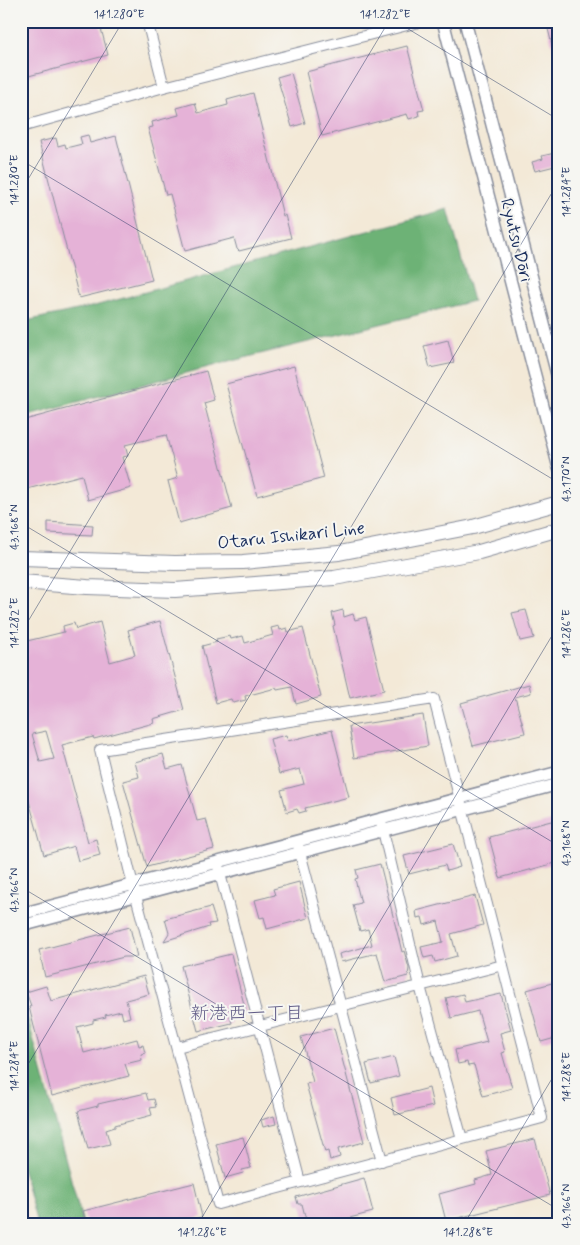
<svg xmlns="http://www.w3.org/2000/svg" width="580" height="1245" viewBox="0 0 580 1245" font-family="Mynerve,'Klee One',sans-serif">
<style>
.forest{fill:#6db276;stroke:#44706a}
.building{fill:#e5b2d7;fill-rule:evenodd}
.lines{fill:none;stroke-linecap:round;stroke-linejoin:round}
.minor-casing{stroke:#878c9a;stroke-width:12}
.tertiary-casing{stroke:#878c9a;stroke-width:14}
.secondary-casing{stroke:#878c9a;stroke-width:16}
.minor{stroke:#fff;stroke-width:10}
.tertiary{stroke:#fff;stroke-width:11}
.secondary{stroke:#fff;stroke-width:14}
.ticks{fill:none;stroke:#1b2f5e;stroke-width:1;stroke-opacity:0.45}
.labels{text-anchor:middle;stroke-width:4;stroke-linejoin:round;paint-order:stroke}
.street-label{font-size:18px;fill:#1b2f5e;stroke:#f6f6f2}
.neighbourhood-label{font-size:19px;fill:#625d88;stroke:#f6f6f2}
.neatline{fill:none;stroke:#1b2f5e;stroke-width:2}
.ticks-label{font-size:12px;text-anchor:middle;fill:#1b2f5e}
</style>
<rect width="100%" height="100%" fill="#f6f6f2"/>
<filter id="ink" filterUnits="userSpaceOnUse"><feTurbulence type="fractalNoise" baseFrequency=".02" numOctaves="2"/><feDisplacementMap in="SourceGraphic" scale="10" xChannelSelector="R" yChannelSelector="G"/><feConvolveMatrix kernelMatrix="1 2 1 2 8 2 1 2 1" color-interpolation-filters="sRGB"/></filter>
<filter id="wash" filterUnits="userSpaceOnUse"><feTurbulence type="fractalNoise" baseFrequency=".0096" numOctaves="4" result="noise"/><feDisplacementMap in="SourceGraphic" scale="20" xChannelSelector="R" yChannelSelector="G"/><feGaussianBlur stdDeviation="1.12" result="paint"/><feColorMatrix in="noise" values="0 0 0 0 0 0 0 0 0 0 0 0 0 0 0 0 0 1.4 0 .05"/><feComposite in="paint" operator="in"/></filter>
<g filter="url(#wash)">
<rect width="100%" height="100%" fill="#f3e9d7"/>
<path class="forest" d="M448,209L473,301L224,363L21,417V322L91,307Z
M21,993L83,1224H37L21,1163Z"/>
<g id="blocks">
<path class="building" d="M21,21H99L108,55L21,78Z
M546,21H559V61H556Z
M407,46L424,110L418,111L419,116L409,119L407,114L322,136L306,72Z
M291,73L305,123L292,127L277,77Z
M253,93L283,216L285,215L291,238L239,251L237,249L234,238L185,251L170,194L166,195L148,128L153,127L152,122L179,115L177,108L195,103L198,113L228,105L227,100Z
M88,135L90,143L116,136L152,280L79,298L39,142L56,138L58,146L65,144L66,148L82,144L80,137Z
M559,152V165L535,171L532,162L543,159L542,156Z
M448,340L454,363L430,368L424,346Z
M294,366L324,478L257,496L226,384Z
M206,371L214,400L204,403L232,508L179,523L168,481L178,478L166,435L125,445L128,456L122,457L131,488L88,500L82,475L27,489L26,484L21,485V421Z
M48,522L93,525L92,535L48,533Z
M343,610L344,617L353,614L355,620L366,617L384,690L350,698L333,626L335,625L332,613Z
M526,610L534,638L520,641L512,613Z
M160,621L184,710L153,719L154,723L94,739L93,737L62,745L88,842L96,839L100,855L78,861L74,846L44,855L21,772V656L27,655L23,642L64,632L63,626L74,623L76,629L100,622L110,662L135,655L128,630ZM46,731L54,759L40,762L32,734Z
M279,626L280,630L287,628L288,632L303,628L321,697L296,704L292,687L277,690L276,688L257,693L245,696L246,700L233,703L231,699L216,703L202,646L217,642L216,639L230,636L231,639L243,636L245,643L273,635L271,628Z
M529,684L531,693L515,697L525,733L473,746L461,703Z
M423,715L428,746L354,758L349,726Z
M332,730L349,797L305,808L306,811L299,813L297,809L287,812L281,790L304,784L300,769L279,774L270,739L286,735L288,741Z
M163,754L167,769L182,765L197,821L206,819L214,849L147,867L123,781L139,777L135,762Z
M559,819V862L500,878L489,837Z
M453,844L460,867L447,871L445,865L409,874L404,856Z
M380,864L402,952L404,951L409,968L408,976L385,982L377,953L341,962L339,954L372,945L368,929L360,931L353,905L361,903L355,879L358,878L356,870Z
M299,882L308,918L267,929L264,917L260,918L255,900L275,895L273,889Z
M475,896L483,925L451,934L457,956L435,962L433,956L424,958L421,947L443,942L438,921L424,925L422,917L417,918L416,911Z
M211,907L216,923L208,924L209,927L164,941L169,933L165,919Z
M130,927L137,957H124L45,977L39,950Z
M231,954L246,1012L230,1016L232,1023L198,1031L181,966Z
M144,976L149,994L126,1000L130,1017L123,1019L121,1011L105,1015L106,1017L93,1020V1023L77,1027L84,1053L137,1039L139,1046L143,1045L145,1053L141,1054L142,1060L125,1064L129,1076L52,1096L29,1007L31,1006L26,992L46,986L51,1001Z
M559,981V1037L541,1042L527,990Z
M463,994L465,1002L501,994L511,1030L500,1033L505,1052L502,1053L512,1088L483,1096L474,1065L468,1066L467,1062L458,1064L455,1050L487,1042L478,1011L451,1018L446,998Z
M334,1028L364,1142L338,1149L340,1157L330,1160L328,1151L325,1152L306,1084L313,1082L301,1037Z
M394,1057L399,1076L371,1083L366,1064Z
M429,1088L433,1106L395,1115L391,1098Z
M146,1093L148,1100L154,1099L156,1107L150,1108L152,1115L115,1125V1127L106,1130L110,1144L88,1149L78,1111L98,1106V1104Z
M274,1116L276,1124L263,1127L261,1120Z
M243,1137L251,1168L242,1170L243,1173L225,1178L216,1144Z
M535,1139L550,1195L446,1221L439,1194L476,1184L475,1180L492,1175L486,1151Z
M364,1178L373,1212L334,1222V1224H307L302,1204H298L296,1197Z
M194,1183L202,1217L190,1220L191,1224H86L83,1211Z
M21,1203H24L29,1224H21Z"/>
</g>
</g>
<g filter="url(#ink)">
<use href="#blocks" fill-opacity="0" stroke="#878c9a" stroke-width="1"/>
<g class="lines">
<defs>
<path id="minor" d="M147,21L164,87
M21,127L164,87L423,21
M434,699L542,1118L218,1204L133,885L100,750Z
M381,822L420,986L462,1139
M298,845L382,1161
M218,866L300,1182
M177,1047L503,965"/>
<path id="tertiary" d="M443,21L559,468
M465,21L559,382
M21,914L559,772
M21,926L559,784"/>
<path id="secondary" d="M21,558L175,563L243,562L339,553L473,527L559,503
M21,582L87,587L175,590L334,578L479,552L559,529"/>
</defs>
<use href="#minor" class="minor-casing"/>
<use href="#tertiary" class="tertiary-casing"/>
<use href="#secondary" class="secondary-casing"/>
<use href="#minor" class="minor"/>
<use href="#tertiary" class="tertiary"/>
<use href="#secondary" class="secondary"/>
</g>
</g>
<path class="ticks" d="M395,21L559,120M21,160L559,483M21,191L123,21M21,523L559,846M21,633L389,21M21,887L559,1210M21,1076L559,181M198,1224L559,624M464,1224L559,1067"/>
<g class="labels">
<g class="street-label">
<text transform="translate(517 240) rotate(76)" y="6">Ryutsu Dōri</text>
<text transform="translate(291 535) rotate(-6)" y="6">Otaru Ishikari Line</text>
</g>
<g class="neighbourhood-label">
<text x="247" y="1019">新港西一丁目</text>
</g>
</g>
<rect width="580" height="1245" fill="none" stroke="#f6f6f2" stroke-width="55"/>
<rect x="28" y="28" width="524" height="1190" class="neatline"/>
<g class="ticks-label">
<text x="119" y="18">141.280°E</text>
<text x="385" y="18">141.282°E</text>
<text transform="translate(14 180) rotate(-90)" y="4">141.280°E</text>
<text transform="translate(566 192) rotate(-90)" y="4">141.284°E</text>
<text transform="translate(566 479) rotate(-90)" y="4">43.170°N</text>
<text transform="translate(14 527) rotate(-90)" y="4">43.168°N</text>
<text transform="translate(14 623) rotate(-90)" y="4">141.282°E</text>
<text transform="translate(566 634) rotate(-90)" y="4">141.286°E</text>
<text transform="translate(566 843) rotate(-90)" y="4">43.168°N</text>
<text transform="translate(14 890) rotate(-90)" y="4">43.166°N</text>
<text transform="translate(14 1066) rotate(-90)" y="4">141.284°E</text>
<text transform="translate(566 1077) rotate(-90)" y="4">141.288°E</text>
<text transform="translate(566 1206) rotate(-90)" y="4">43.166°N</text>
<text x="202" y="1236">141.286°E</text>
<text x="468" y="1236">141.288°E</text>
</g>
</svg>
